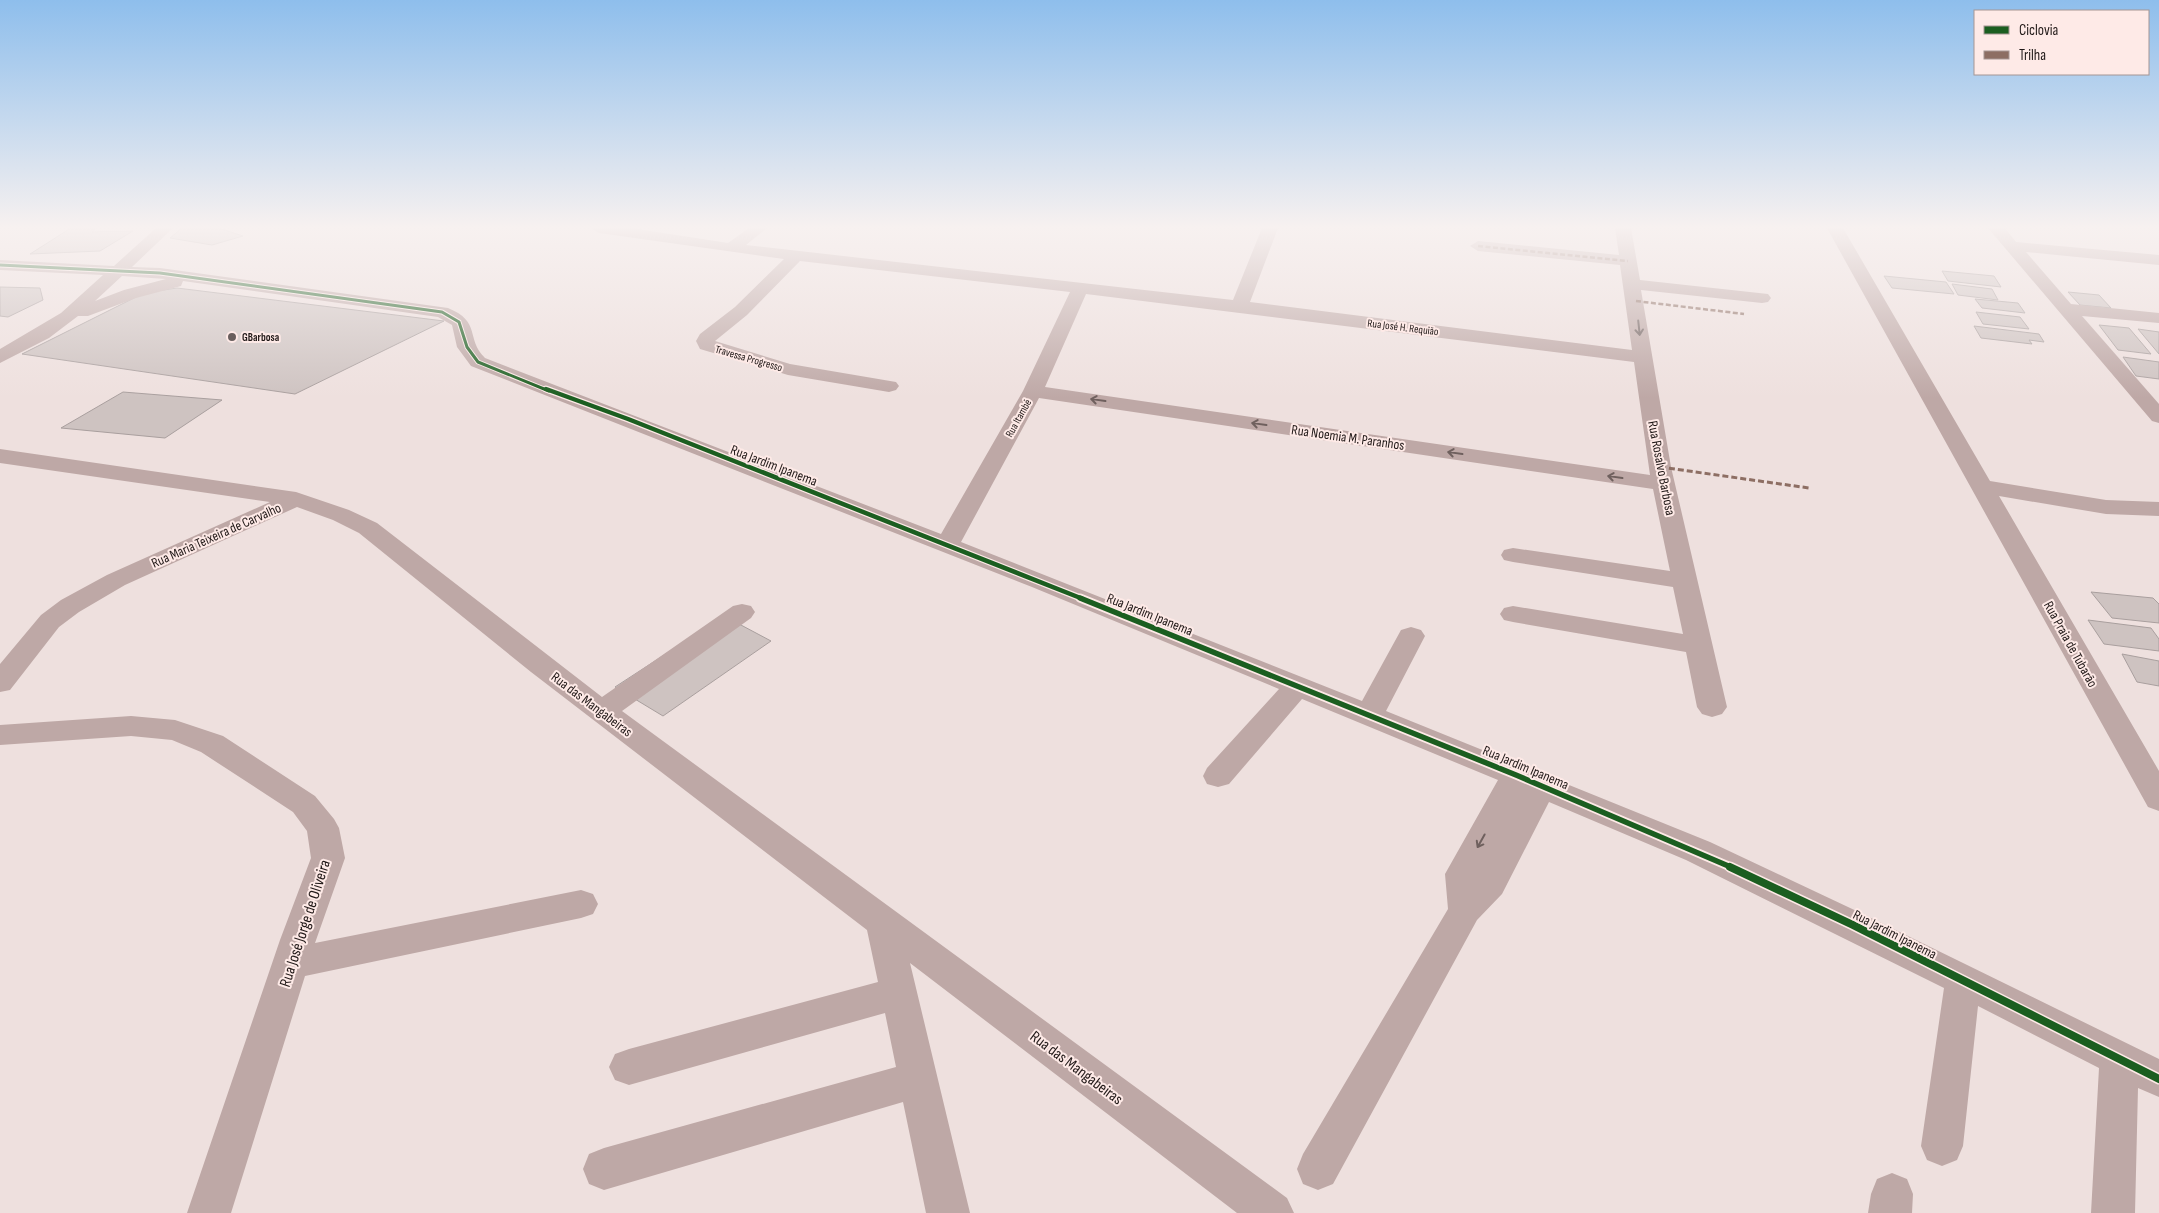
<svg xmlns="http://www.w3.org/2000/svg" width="2159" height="1213" viewBox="0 0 2159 1213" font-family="'Sofia Sans Condensed',sans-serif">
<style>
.building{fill:#cec3c1;stroke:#a99f9e}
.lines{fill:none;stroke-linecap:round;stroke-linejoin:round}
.minor{fill:#bea8a6;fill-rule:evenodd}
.quiet-far1{stroke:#8d6e63;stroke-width:2.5;stroke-dasharray:5 2.5;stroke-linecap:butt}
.quiet{stroke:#8d6e63;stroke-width:3;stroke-dasharray:6 3;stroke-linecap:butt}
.cycleway-far3-casing{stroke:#feeae7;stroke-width:5}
.cycleway-far2-casing{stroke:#feeae7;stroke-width:7}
.cycleway-far1-casing{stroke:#feeae7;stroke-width:9}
.cycleway-casing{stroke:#feeae7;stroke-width:11}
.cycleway-far3{stroke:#1b5e20;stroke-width:3}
.cycleway-far2{stroke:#1b5e20;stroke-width:4.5}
.cycleway-far1{stroke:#1b5e20;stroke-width:5.5}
.cycleway{stroke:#1b5e20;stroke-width:8}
.oneway{stroke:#6f605e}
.poi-dot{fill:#685e5d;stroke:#feeae7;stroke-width:2}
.labels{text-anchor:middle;stroke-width:4;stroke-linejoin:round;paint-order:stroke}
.far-street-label{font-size:11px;fill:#201817;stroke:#feeae7}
.far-poi-label{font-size:11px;font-weight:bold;fill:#201817;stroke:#feeae7;text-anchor:start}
.street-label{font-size:14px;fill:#201817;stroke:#feeae7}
.near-street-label{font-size:16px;fill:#201817;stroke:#feeae7}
</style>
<rect width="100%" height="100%" fill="#eee0de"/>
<path class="building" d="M71,228H96L92,232L133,231L100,251L30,254Z
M182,228H218L243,236L212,245L170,238Z
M1942,271L1994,276L2001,287L1948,281Z
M1884,276L1946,282L1954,294L1892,288Z
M1952,284L1992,289L1998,300L1958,295Z
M0,287L40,288L43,300L8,317L0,316Z
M177,288L444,321L295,394L22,354L144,293Z
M2068,292L2099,295L2111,308L2080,305Z
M1975,299L2018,303L2025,313L1982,308Z
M1976,312L2020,317L2029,329L1983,324Z
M2099,325L2129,328L2151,354L2118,350Z
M1974,326L2039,334L2044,342L2029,340L2032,344L1981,338Z
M2138,329L2159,332V354Z
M2123,357L2159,362V379L2136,376Z
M123,392L222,400L165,438L61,428Z
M2091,592L2153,598L2159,604V623L2112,618Z
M724,616L771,641L663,716L615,687Z
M2088,620L2151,628L2159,639V651L2104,644Z
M2122,654L2159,661V686L2137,682Z"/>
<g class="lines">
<path class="minor" d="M156,228H173L132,267L160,268L448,308C482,322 465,338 485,358L941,534L1023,391L1070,292L800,261L747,315L715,341L790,364L896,382L899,386L896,390L889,392L788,375L700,349L696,341L700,334L735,307L784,259L599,233L591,228H631L728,243L749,228H767L746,245L1233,300L1262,228H1278L1250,302L1632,350L1620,265L1478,251L1470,246L1478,241L1619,255L1615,228H1631L1640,280L1768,294L1771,298L1768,302L1762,303L1641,290L1671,467L1727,707L1722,714L1712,717L1702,714L1697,707L1686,652L1513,622L1504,620L1500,614L1504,608L1513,606L1683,634L1673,587L1513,562L1504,560L1501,555L1504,550L1513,548L1670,571L1653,489L1039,398L961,542L1362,701L1401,630L1411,627L1421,630L1425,636L1386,711L1710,842L1865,915L2159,1059V1097L2138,1088L2135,1213H2091L2099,1068L1978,1006L1963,1146L1957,1160L1942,1166L1927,1160L1921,1146L1944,988L1686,860L1549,802L1502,894L1477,920L1333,1184L1318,1190L1303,1184L1297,1169L1303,1154L1448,909L1445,874L1498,780L1302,699L1229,784L1218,787L1207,784L1203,776L1207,768L1279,689L1032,587L471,366L457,347L452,325L438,317L183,281L181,286L136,298L88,316H78L49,338L0,363V349L61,313L103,275L0,270V260L114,266ZM122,276L166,279L124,290L95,301ZM1086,294L1634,362L1650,475L1045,387Z
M1827,228H1843L1990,481L2106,500L2159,502V516L2106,514L1999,496L2159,771V811L2148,807Z
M1988,228H2005L2016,242L2159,255V265L2026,252L2071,304L2159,313V323L2082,316L2159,404V423L2152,421Z
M0,449L296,492L349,510L377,523L602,697L733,606L742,604L751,606L755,612L751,618L622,711L1287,1198L1294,1213H1237L910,963L970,1213H926L903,1102L604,1190L589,1184L583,1169L589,1154L604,1148L896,1067L885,1013L629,1085L615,1080L609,1067L615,1054L629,1049L878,982L867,930L531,672L359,533L333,520L297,507L125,585L79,612L59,627L10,690L0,692V664L41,615L61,600L107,575L270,502L0,463Z
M131,716L175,720L223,736L315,796L334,819L339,828L345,858L315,943L581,890L593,894L598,904L593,914L581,918L305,976L231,1213H187L280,940L311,858L307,831L293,812L201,752L172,740L131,736L0,745V725Z
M1892,1173L1907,1179L1913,1194L1912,1213H1868L1871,1194L1877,1179Z"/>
<path class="quiet-far1" d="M1478,246L1628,261
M1636,301L1744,314"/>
<path class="quiet" d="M1660,467L1809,488"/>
<defs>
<path id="cycleway-far3" d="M0,265L160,273L442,312L459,322L467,347L478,362L549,391"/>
<path id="cycleway-far2" d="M546,389L628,419L1083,599"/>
<path id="cycleway-far1" d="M1080,598L1516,775L1733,868"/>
<path id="cycleway" d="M1730,867L1853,925L2159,1079"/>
</defs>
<use href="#cycleway-far3" class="cycleway-far3-casing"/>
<use href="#cycleway-far2" class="cycleway-far2-casing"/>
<use href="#cycleway-far1" class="cycleway-far1-casing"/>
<use href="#cycleway" class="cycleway-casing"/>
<use href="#cycleway-far3" class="cycleway-far3"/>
<use href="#cycleway-far2" class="cycleway-far2"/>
<use href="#cycleway-far1" class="cycleway-far1"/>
<use href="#cycleway" class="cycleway"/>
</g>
<defs><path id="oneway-shaft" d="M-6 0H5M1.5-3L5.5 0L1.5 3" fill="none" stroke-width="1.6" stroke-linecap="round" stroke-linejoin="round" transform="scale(1.25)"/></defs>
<g class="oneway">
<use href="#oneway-shaft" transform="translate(1639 328) rotate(84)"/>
<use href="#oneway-shaft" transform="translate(1098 400) rotate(-172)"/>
<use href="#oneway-shaft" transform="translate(1259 424) rotate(-172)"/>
<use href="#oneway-shaft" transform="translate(1455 453) rotate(-172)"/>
<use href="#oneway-shaft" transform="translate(1615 477) rotate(-172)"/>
<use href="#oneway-shaft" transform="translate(1481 841) rotate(119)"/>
</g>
<linearGradient id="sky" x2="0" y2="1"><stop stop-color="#8ebeec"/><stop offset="0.57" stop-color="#f7f1f0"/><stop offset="1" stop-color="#f7f1f0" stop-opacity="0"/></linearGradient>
<rect width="2159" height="398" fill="url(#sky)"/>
<circle class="poi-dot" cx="232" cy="337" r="5"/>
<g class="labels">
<g class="far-street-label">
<text transform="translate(1403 327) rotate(7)" y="4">Rua José H. Requião</text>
<text transform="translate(749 358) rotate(16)" y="4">Travessa Progresso</text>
<text transform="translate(1018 418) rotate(-61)" y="4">Rua Itambé</text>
</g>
<g class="far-poi-label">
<text x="242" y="341">GBarbosa</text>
</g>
<g class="street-label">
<text transform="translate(1348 437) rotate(8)" y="5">Rua Noemia M. Paranhos</text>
<text transform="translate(774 465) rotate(21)" y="5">Rua Jardim Ipanema</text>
<text transform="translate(1662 468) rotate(79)" y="5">Rua Rosalvo Barbosa</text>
<text transform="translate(216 535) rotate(-24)" y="5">Rua Maria Teixeira de Carvalho</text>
<text transform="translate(1150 614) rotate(22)" y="5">Rua Jardim Ipanema</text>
<text transform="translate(2071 644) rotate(61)" y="5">Rua Praia de Tubarão</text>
<text transform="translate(592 704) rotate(37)" y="5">Rua das Mangabeiras</text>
<text transform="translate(1526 767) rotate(23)" y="5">Rua Jardim Ipanema</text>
<text transform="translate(1895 934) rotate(27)" y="5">Rua Jardim Ipanema</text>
</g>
<g class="near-street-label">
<text transform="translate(304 923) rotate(-72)" y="6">Rua José Jorge de Oliveira</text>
<text transform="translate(1077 1067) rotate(37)" y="6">Rua das Mangabeiras</text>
</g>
</g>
<rect x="1974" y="10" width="175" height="65" fill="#feeae7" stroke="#a59694"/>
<rect x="1984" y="26" width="25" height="8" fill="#1b5e20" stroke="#a59694"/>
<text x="2019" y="35" font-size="15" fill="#201817">Ciclovia</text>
<rect x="1984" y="51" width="25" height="8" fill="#8d6e63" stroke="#a59694"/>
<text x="2019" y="60" font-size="15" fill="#201817">Trilha</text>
</svg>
